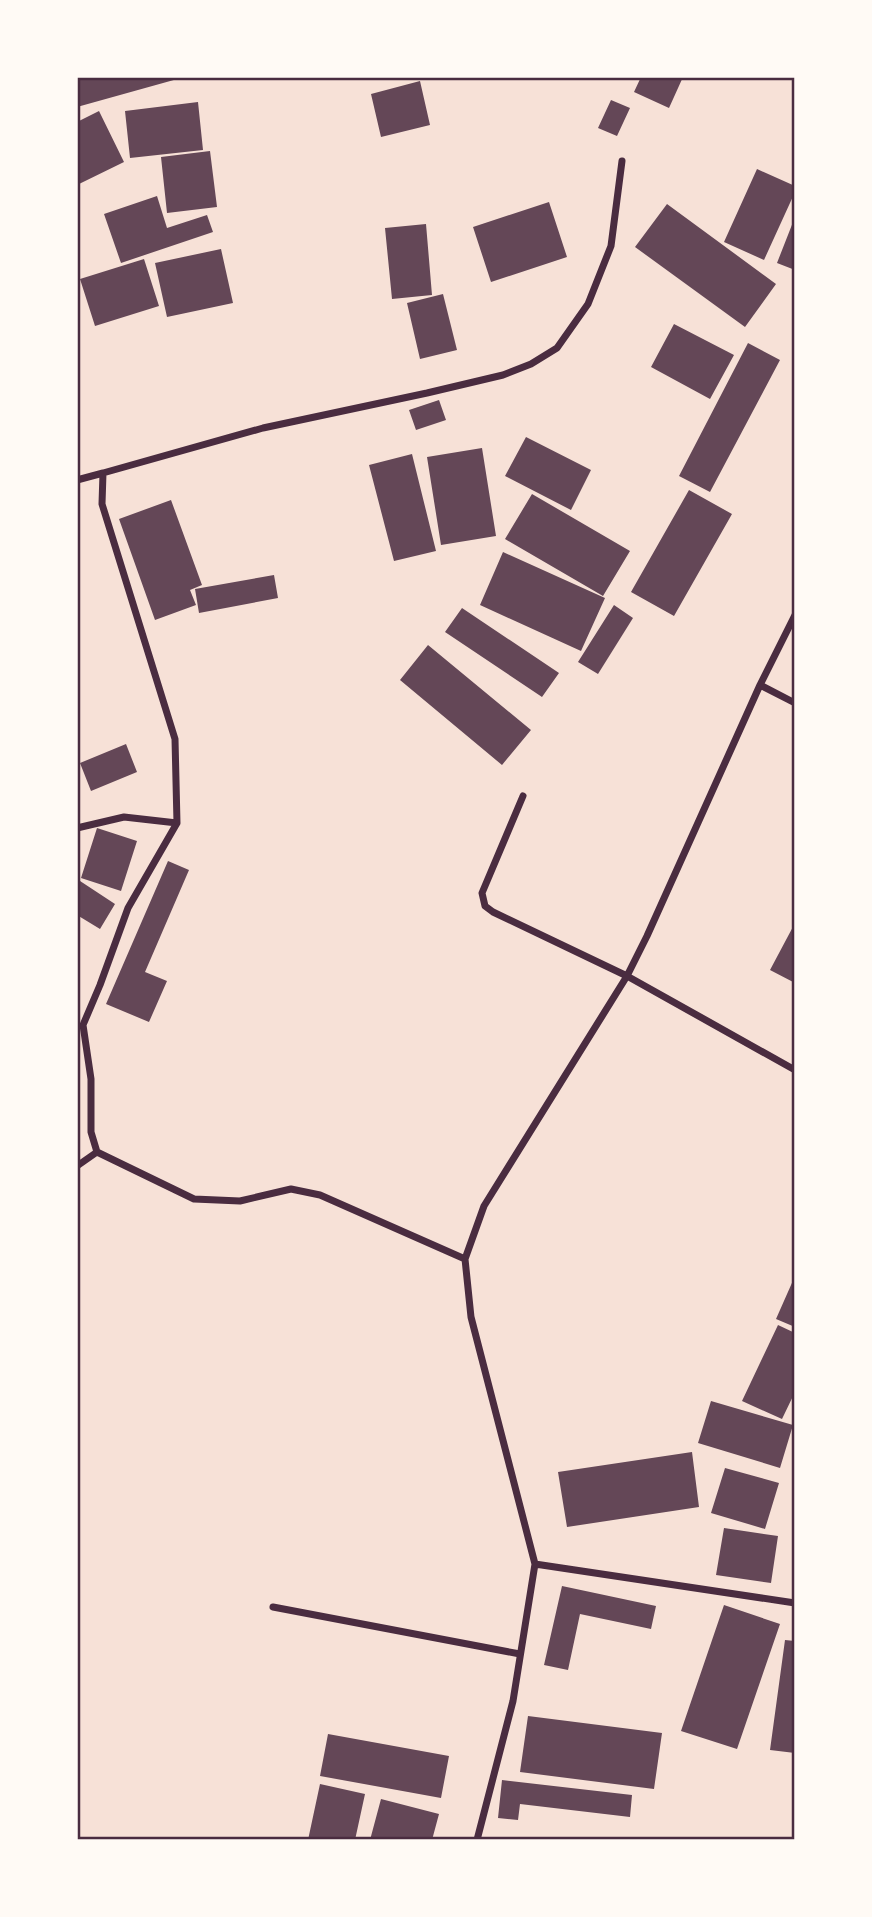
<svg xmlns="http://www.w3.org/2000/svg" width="872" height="1917" viewBox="0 0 872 1917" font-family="'Libre Baskerville',serif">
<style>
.building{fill:#644757}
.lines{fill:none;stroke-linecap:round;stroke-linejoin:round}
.minor{stroke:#4a2c40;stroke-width:7}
.neatline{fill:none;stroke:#4a2c40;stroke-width:2.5}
</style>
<rect width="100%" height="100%" fill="#f7e1d7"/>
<path class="building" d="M77,77H181V78L77,107Z
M641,77H683L669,108L634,92Z
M420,81L430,125L381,137L371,94Z
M611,100L630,108L617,136L598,128Z
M198,102L203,150L130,158L125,111Z
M99,111L124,162L77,185V122Z
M210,151L217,207L167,213L161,157Z
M757,169L795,186V192L764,260L724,242Z
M157,196L167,228L207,215L213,232L121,263L104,214Z
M549,202L567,257L491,282L473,227Z
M667,204L776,284L745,327L635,247Z
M795,217V270L777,263Z
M426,224L432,295L392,299L385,228Z
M221,249L233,303L167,317L155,263Z
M144,259L159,306L95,326L80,279Z
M443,294L457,350L420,359L407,303Z
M674,324L734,355L710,399L651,367Z
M748,343L780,360L710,492L679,476Z
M439,400L446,420L416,430L409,410Z
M526,437L591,470L571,510L505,476Z
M482,448L496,536L441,545L427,457Z
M412,454L436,551L394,561L369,465Z
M689,490L732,514L674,616L631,592Z
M532,494L630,551L603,596L505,539Z
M171,500L202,585L190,590L196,605L155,620L119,519Z
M503,552L605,598L581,651L480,605Z
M274,575L278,598L199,613L195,589Z
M614,605L633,618L598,674L578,662Z
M462,608L559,673L542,697L445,632Z
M428,645L531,730L502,765L400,680Z
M126,744L137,772L91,791L80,763Z
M97,828L137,841L121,891L81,878Z
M168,861L189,870L145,972L167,981L149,1022L106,1004Z
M77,879L115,904L100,929L77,915Z
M795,923V983L770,970Z
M795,1276V1327L776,1319Z
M778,1325L795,1333V1392L782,1419L742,1401Z
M711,1401L793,1425L780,1468L698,1443Z
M692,1452L699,1507L567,1527L558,1472Z
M725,1468L779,1483L765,1529L711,1513Z
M724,1528L778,1536L771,1583L716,1575Z
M562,1586L656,1606L651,1629L580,1614L568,1670L544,1665Z
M724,1605L780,1624L737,1749L681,1731Z
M785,1640L795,1641V1753L770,1750Z
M528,1716L662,1733L654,1789L520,1772Z
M328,1734L449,1756L441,1798L320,1776Z
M502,1780L632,1795L630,1817L520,1804L518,1820L498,1818Z
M320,1784L365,1794L355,1840H308Z
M381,1799L439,1814L432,1840H370Z"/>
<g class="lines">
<path class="minor" d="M103,473L263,428L427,393L503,375L531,364L557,348L588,304L611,246L622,161
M77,480L103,473L102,504L175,739L177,823L128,908L100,985L83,1025L91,1079V1132L97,1152L194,1199L240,1201L291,1189L320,1195L465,1259
M760,685L795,703
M523,796L482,893L485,906L493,912L627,976L795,1070
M77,828L124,817L177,823
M77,1166L97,1152
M535,1564L795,1603
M273,1607L520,1654
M477,1840L513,1701L535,1564L471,1317L465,1259L484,1206L627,976L647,936L760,685L795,615"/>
</g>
<rect width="872" height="1917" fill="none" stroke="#fffaf5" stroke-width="158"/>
<rect x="79" y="79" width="714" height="1759" class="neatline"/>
</svg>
